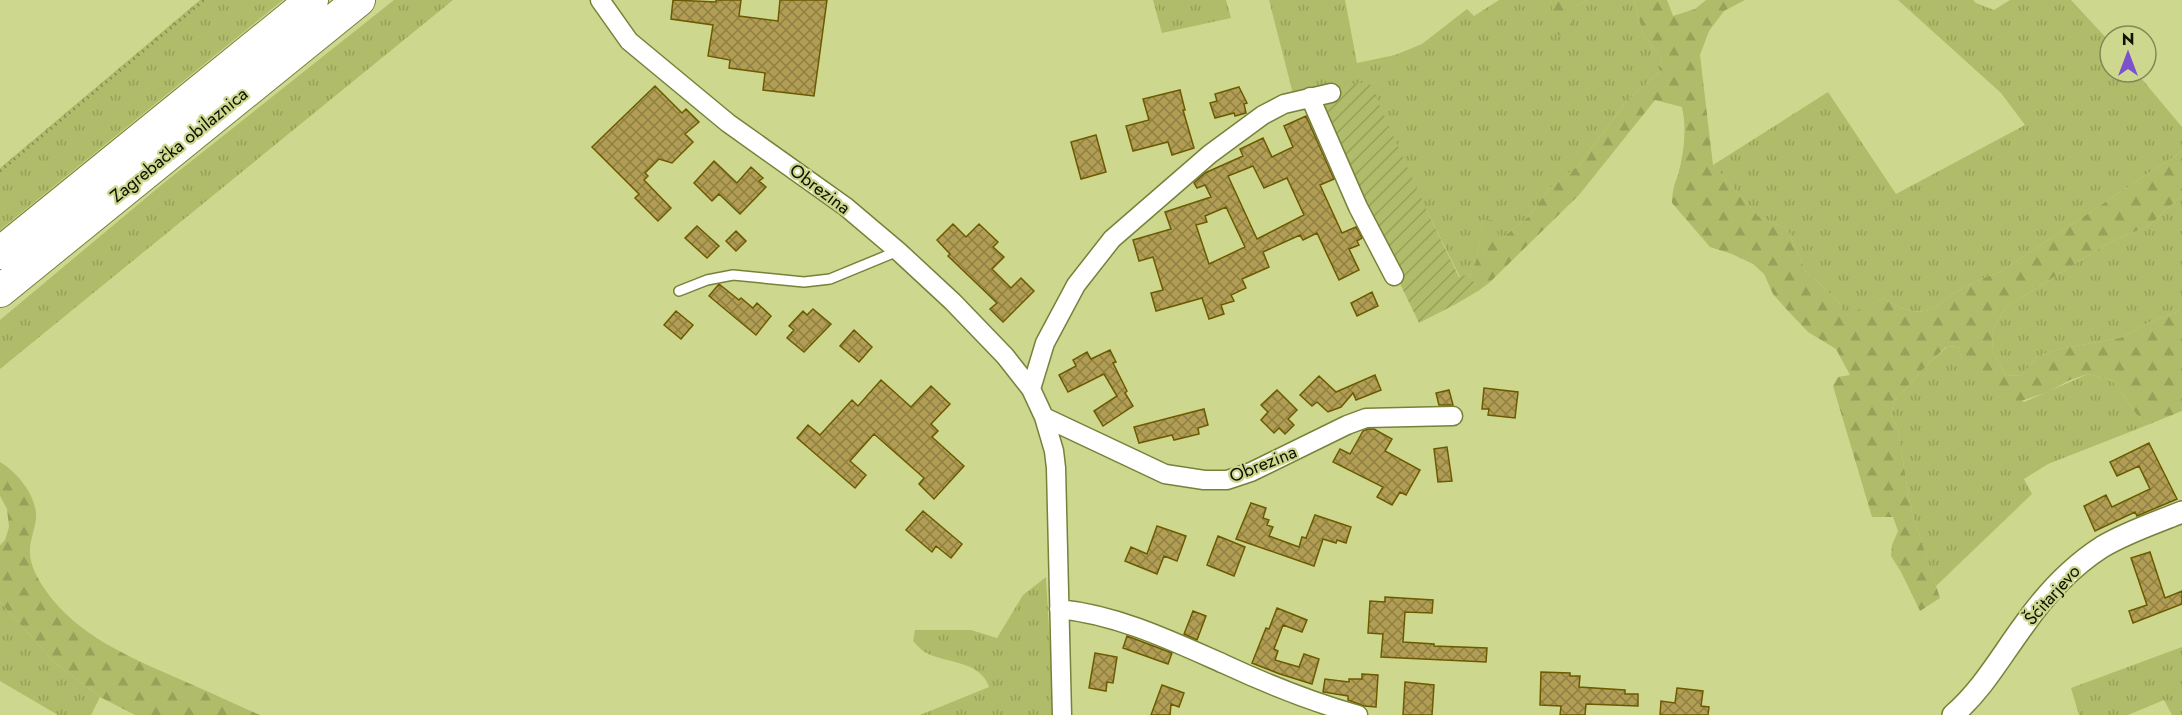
<svg xmlns="http://www.w3.org/2000/svg" width="2182" height="715" viewBox="0 0 2182 715" font-family="Jost,sans-serif">
<style>
.grass{fill:url(#grass-tufts)}
.forest{fill:url(#forest-firs)}
.garden{fill:url(#garden-furrows)}
.building{fill:url(#building-cross-hatch);stroke:#6c5a00;stroke-width:1.5;fill-rule:evenodd}
.lines{fill:none;stroke-linecap:round;stroke-linejoin:round}
.service-casing{stroke:#788139;stroke-width:12}
.minor-casing{stroke:#788139;stroke-width:21}
.tertiary-casing{stroke:#788139;stroke-width:24}
.motorway-casing{stroke:#788139;stroke-width:34}
.path{stroke:#848b57;stroke-width:3;stroke-dasharray:1.5 4.5;stroke-linecap:butt}
.service{stroke:#fff;stroke-width:9}
.minor{stroke:#fff;stroke-width:18}
.tertiary{stroke:#fff;stroke-width:21}
.motorway{stroke:#fff;stroke-width:32}
.labels{text-anchor:middle;stroke-width:4.5;stroke-linejoin:round;paint-order:stroke}
.street-label{font-size:18px;fill:#101200;stroke:#cdd88e}
</style>
<defs>
<pattern id="grass-tufts" width="24" height="20" patternUnits="userSpaceOnUse" patternTransform="scale(1.5)"><rect width="24" height="20" fill="#b0bc69"/><path d="M3 7l-1-3M5 7V3M7 7l1-3M15 17l-1-3M17 17v-4M19 17l1-3" fill="none" stroke="#96a159"/></pattern>
<pattern id="forest-firs" width="22" height="20" patternUnits="userSpaceOnUse" patternTransform="scale(1.5)"><rect width="22" height="20" fill="#b0bc69"/><path d="M5 1l3.5 6h-7zM16 11l3.5 6h-7z" fill="#96a159"/></pattern>
<pattern id="garden-furrows" width="10" height="10" patternUnits="userSpaceOnUse" patternTransform="scale(1.5)"><rect width="10" height="10" fill="#b0bc69"/><path d="M-1 1l2-2M0 10L10 0M9 11l2-2" fill="none" stroke="#96a159"/></pattern>
<pattern id="building-cross-hatch" width="8" height="8" patternUnits="userSpaceOnUse" patternTransform="scale(1.5)"><rect width="8" height="8" fill="#b19e54"/><path d="M0 0l8 8M0 8l8-8" fill="none" stroke="#8f7f43"/></pattern>
</defs>
<rect width="100%" height="100%" fill="#cdd88e"/>
<path class="grass" d="M200,0H283L0,230V168Z
M394,0H453L0,369V320L165,182Z
M1153,0H1226L1231,18L1162,33Z
M1269,0H1345L1357,63L1395,55L1422,44L1467,9L1474,16L1499,0H1550V2L1574,8L1587,0H1634L1643,34L1662,60L1659,72L1626,102L1578,166L1549,189L1528,217L1500,240L1483,220L1476,261L1470,274L1460,277L1427,211L1293,94Z
M1898,0H1973L1976,3L1994,10L2010,0H2071L2110,42V72H2136L2182,127V151L2002,271C1984,277 1967,285 1951,295C1944,299 1939,306 1932,309C1913,316 1899,308 1884,298L1845,317L1839,302L1805,270L1788,230L1758,216L1713,165L1828,92L1896,194L2025,125L2001,93Z
M2182,195V310L2150,322L2120,338L2059,349L2038,356L2022,375L2006,376L1993,352L1992,331L2006,307L2108,243L2150,225Z
M1958,346L1963,364L2024,402L2088,374L2112,380L2145,426L2048,464L2024,479L2032,494L1936,586L1911,510L1898,429L1891,415L1894,401L1929,363L1947,347Z
M1046,577L1054,715H920L989,687C980,659 943,664 923,651C919,648 916,644 913,641L915,630H971L997,638L1023,595Z
M0,602L56,664L100,697L91,715H58L0,681Z
M2182,647V715H2172L2164,700L2128,715H2079L2071,688Z"/>
<path class="forest" d="M1550,0H1587L1574,8L1571,33L1558,35Z
M1634,0H1667L1673,16L1695,9L1706,0H1745L1724,11L1709,31L1700,55L1713,165L1758,216L1788,230L1805,270L1839,302L1845,316L1884,298C1899,308 1913,316 1932,309C1939,306 1944,299 1951,295C1967,285 1984,277 2002,271L2182,151V195L2150,225L2108,243L2006,307L1992,331L1993,352L2006,376L2022,375L2038,356L2059,349L2120,338L2150,322L2182,310V411L2145,426L2112,380L2088,374L2070,380L2048,392L2006,406L1969,374L1963,364L1958,346L1946,347L1929,363L1894,401L1891,415L1898,429L1911,510L1940,598L1920,611L1901,572L1891,556L1892,545L1898,531L1893,517H1872L1833,386L1838,377L1850,375L1836,349L1808,332L1789,312L1773,294L1764,274L1753,264L1732,254L1710,247L1672,203C1672,192 1674,185 1678,175C1684,152 1687,130 1682,107L1655,100L1579,195L1489,283L1478,291L1470,274L1476,261L1483,220H1493L1500,240L1528,217L1549,189L1578,166L1626,102L1659,72L1662,60L1643,34Z
M0,462C17,472 34,493 36,513C37,526 29,540 30,553C30,566 39,581 46,591C77,635 129,657 177,678C205,690 232,703 260,715H135L100,697L56,664L0,602V545L5,540L9,527L7,509L0,496Z"/>
<path class="garden" d="M1369,82L1427,211L1459,277L1470,274L1478,291L1456,304L1419,323L1346,172L1315,89Z"/>
<path class="building" d="M673,0L716,2V0H741L739,16L778,21L780,0H827L814,96L763,90L765,73L729,68L730,60L708,56L713,25L671,19Z
M655,86L682,113L686,109L699,122L685,134L693,142L672,163L659,159L645,173L648,176L644,180L671,208L658,221L635,198L639,194L592,147Z
M1239,87L1247,103L1244,104L1246,113L1235,116L1234,113L1215,118L1210,103L1217,101L1215,94Z
M1180,90L1185,110H1183L1194,148L1172,155L1168,142L1133,151L1126,126L1149,120L1143,99Z
M1306,116L1334,179L1320,185L1342,233L1356,227L1362,238L1357,241L1359,245L1349,249L1359,270L1339,280L1317,233L1303,240L1300,235L1263,252L1269,267L1242,279L1246,288L1231,295L1234,301L1221,305L1224,314L1209,319L1202,298L1156,311L1151,293L1163,290L1153,257L1139,261L1133,240L1171,229L1165,212L1211,197L1205,185L1197,188L1194,183L1205,173L1243,156L1240,149L1263,138L1272,157L1293,147L1284,126ZM1253,166L1264,188L1287,178L1304,215L1257,239L1228,176ZM1226,207L1245,247L1209,264L1196,225L1207,222L1205,216Z
M1096,135L1106,172L1081,179L1071,142Z
M714,161L737,183L751,167L763,178L759,181L766,187L740,214L719,194L712,201L694,183Z
M953,224L966,237L979,224L998,242L993,247L1004,257L992,269L1011,288L1021,278L1034,291L1003,322L990,309L997,303L948,256L950,254L937,240Z
M697,226L719,246L707,258L685,238Z
M736,231L746,241L736,251L726,241Z
M719,284L739,300L741,298L753,308L757,303L771,316L756,335L709,296Z
M1372,292L1378,306L1357,316L1351,303Z
M813,309L831,324L804,352L787,338L794,330L789,326L803,311L807,315Z
M676,311L693,325L681,339L664,325Z
M854,330L872,347L859,362L840,346Z
M1110,350L1116,362L1113,363L1127,391L1125,393L1133,406L1103,426L1094,411L1117,396L1104,374L1068,392L1059,375L1076,366L1073,360L1087,352L1091,359Z
M1375,375L1381,390L1356,400L1353,393L1341,407L1328,412L1317,402L1312,406L1300,395L1319,376L1336,392Z
M881,380L911,407L931,386L950,404L931,424L938,431L932,437L964,466L934,499L919,484L924,478L874,434L850,461L866,475L855,488L797,438L808,425L820,435L852,400L858,406Z
M1484,388L1518,392L1515,418L1488,415L1489,409H1482Z
M1277,390L1297,410L1288,419L1294,425L1285,434L1279,428L1274,433L1261,420L1268,412L1261,405Z
M1449,390L1453,405H1439L1436,393Z
M1204,409L1208,425L1198,428L1199,434L1174,440L1172,435L1139,443L1134,427Z
M1368,429H1374L1392,439L1385,451L1420,470L1406,495L1400,492L1392,505L1377,497L1383,487L1333,462L1340,449L1350,454L1363,431Z
M2149,443L2177,499L2137,516L2135,512L2095,531L2084,506L2106,495L2112,507L2150,489L2139,466L2117,476L2110,462Z
M1447,447L1452,481L1438,482L1434,449Z
M1251,503L1266,508L1263,518L1269,520L1267,525L1273,527L1269,536L1299,547L1302,537L1306,538L1315,515L1351,527L1346,543L1337,540L1336,543L1323,539L1314,566L1236,539Z
M923,511L962,544L951,558L936,546L932,552L906,530Z
M1157,526L1186,536L1177,561L1164,556L1157,574L1125,561L1131,547L1147,554Z
M1218,536L1245,547L1234,576L1207,565Z
M2150,552L2165,598L2182,591V604L2133,623L2129,611L2147,605L2131,558Z
M1385,597L1433,600L1432,613L1405,612L1403,642L1434,644V646L1487,648L1486,662L1381,657L1383,634L1368,633L1370,601L1385,602Z
M1277,608L1307,620L1302,632L1283,625L1274,649L1278,651L1275,660L1299,667L1304,654L1319,659L1312,684L1280,674L1252,663L1266,628L1269,629Z
M1193,611L1206,616L1197,640L1184,634Z
M1127,636L1172,653L1168,664L1123,648Z
M1095,653L1117,657L1113,683L1107,682L1106,691L1089,688Z
M1541,672L1570,673V676H1580L1579,687L1625,690V694H1638V706L1586,704L1585,715H1560L1561,706L1540,705Z
M1362,674L1378,675L1376,707L1364,706L1348,700V696L1323,692L1325,679L1349,682V679H1362Z
M1405,682L1434,685L1432,715H1403Z
M1162,685L1184,693L1179,707L1171,704L1170,715H1151Z
M1677,688L1703,691L1701,706L1709,707L1708,715H1660L1661,701L1675,703Z"/>
<g class="lines">
<defs>
<path id="service" d="M679,291L707,280L733,275L804,282L830,279L898,251"/>
<path id="minor" d="M600,0L629,41L728,123L846,207L898,251L953,302L1005,356L1031,389L1044,417L1054,451L1056,468L1062,715
M1310,97L1358,207L1394,276
M1031,389L1045,343L1076,285L1112,239L1210,154L1263,115L1284,104L1331,93
M1044,417L1165,474L1204,480H1227L1251,472L1347,425L1366,418L1453,416
M1059,609C1118,615 1170,640 1224,664C1267,684 1312,702 1358,715"/>
<path id="tertiary" d="M1953,715C1983,689 2001,656 2024,625C2045,595 2071,567 2102,547C2127,532 2155,523 2182,512"/>
<path id="motorway" d="M0,253L312,0
M0,291L359,0"/>
</defs>
<use href="#service" class="service-casing"/>
<use href="#minor" class="minor-casing"/>
<use href="#tertiary" class="tertiary-casing"/>
<use href="#motorway" class="motorway-casing"/>
<path class="path" d="M0,171L204,0"/>
<use href="#service" class="service"/>
<use href="#minor" class="minor"/>
<use href="#tertiary" class="tertiary"/>
<use href="#motorway" class="motorway"/>
</g>
<g class="labels">
<g class="street-label">
<text transform="translate(179 145) rotate(-39)" y="6">Zagrebačka obilaznica</text>
<text transform="translate(820 189) rotate(37)" y="6">Obrezina</text>
<text transform="translate(1263 464) rotate(-22)" y="6">Obrezina</text>
<text transform="translate(2052 595) rotate(-48)" y="6">Šćitarjevo</text>
</g>
</g>
<g transform="translate(2128 54)"><circle r="28" fill="#cdd88e" stroke="#818955" stroke-width="1.5"/>
<path d="M0-4.5L10 22L0 15L-10 22Z" fill="#7b52cb"/>
<text y="-9" font-size="16" font-weight="bold" text-anchor="middle" fill="#101200">N</text>
</g>
</svg>
